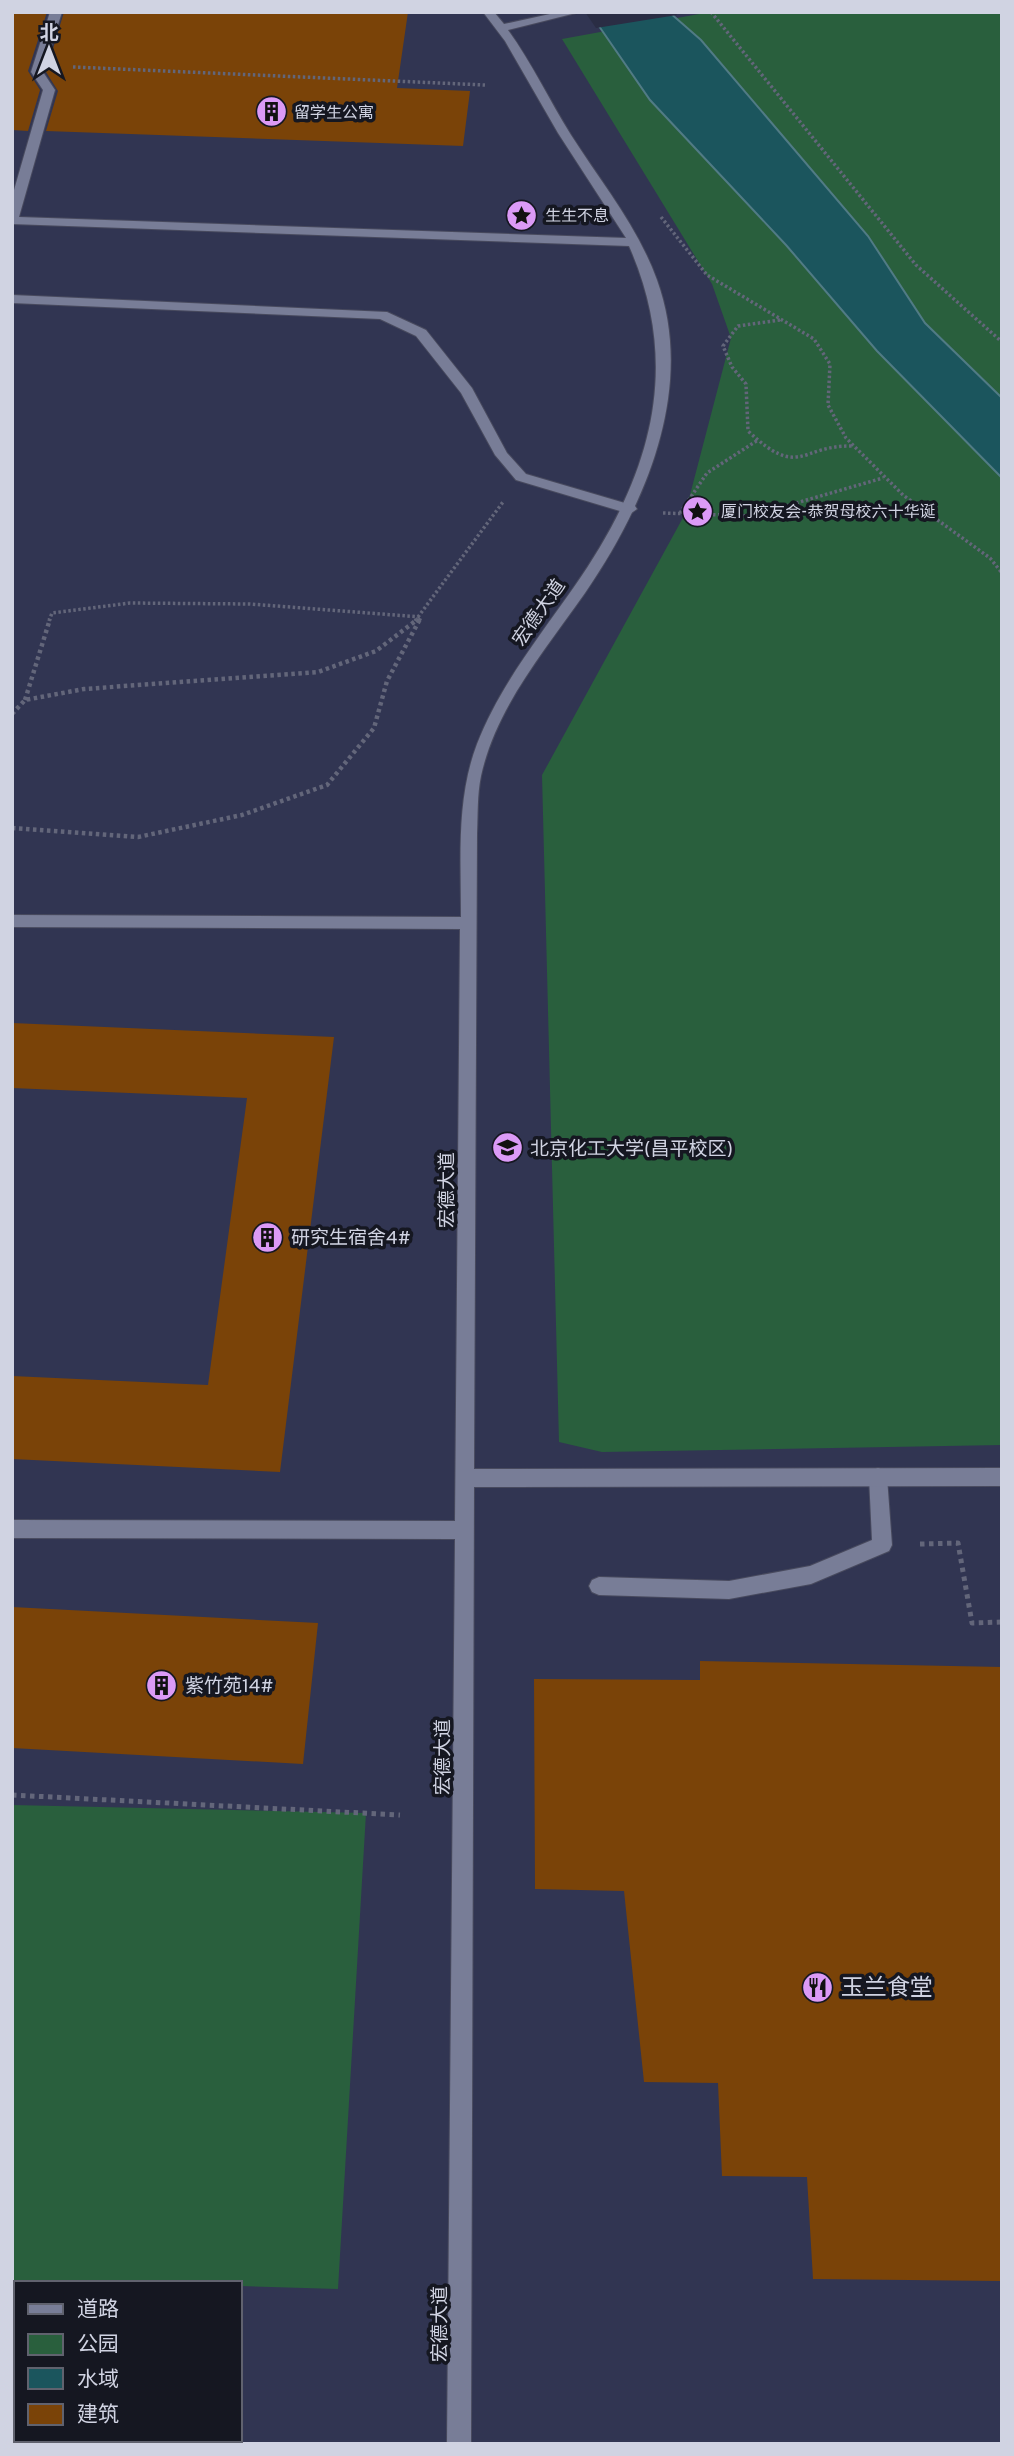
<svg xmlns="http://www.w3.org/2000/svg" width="1014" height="2456" viewBox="0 0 1014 2456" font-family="Overpass,'Noto Sans SC',sans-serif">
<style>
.built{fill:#313552;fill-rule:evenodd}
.green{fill:#295f3d}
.water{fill:#1b555d;stroke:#517b85;stroke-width:2}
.pier{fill:#2a2d44}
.building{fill:#7a4308}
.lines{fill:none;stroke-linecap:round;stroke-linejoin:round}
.lane-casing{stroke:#484a5e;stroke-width:2}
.street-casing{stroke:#484a5e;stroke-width:2}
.path-far2{stroke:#63667a;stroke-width:3.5;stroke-dasharray:2.5 2.5;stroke-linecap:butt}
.path-far1{stroke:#63667a;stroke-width:4.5;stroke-dasharray:3.5 3.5;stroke-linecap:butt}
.path{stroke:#63667a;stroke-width:5;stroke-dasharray:4.5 4.5;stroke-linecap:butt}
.lane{fill:#787d97;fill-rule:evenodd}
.street{fill:#787d97;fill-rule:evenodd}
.labels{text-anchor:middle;stroke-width:7;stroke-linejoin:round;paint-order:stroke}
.far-poi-label{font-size:16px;fill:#d0d3e2;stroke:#151721;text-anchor:start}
.street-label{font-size:19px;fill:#d0d3e2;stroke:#151721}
.poi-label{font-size:19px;fill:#d0d3e2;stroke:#151721;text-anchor:start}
.near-poi-label{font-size:23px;fill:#d0d3e2;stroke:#151721;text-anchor:start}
</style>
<rect width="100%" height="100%" fill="#2a2d44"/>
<path class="built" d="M12,12H1002V2444H12ZM16,2283H240V2440H16Z"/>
<path class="green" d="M710,12H1002V1445L602,1452L559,1442L542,775L685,514L731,338L712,284L562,39Z
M12,1805L366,1813L338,2289L240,2286V2283L12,2280Z"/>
<path class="water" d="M669,12L701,40L868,236L925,323L1002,398V478L877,351L786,245L650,100L592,16Z"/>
<path class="pier" d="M585,12H675L677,15L596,28Z"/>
<path class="building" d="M12,12H47L28,71L40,90L28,131L12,130Z
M64,12H408L397,88L470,91L463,146L46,131L58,91L46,72Z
M12,1023L334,1037L280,1472L12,1459V1376L208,1385L247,1098L12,1088Z
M12,1607L318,1623L303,1764L12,1748Z
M700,1661L1002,1667V2281L813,2279L807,2177L722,2176L718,2083L644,2082L624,1891L535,1889L534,1679L700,1680Z"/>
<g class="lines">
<defs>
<path id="lane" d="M12,295L387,312L426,330L472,388L507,453L526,474L635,506L637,509L630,514L516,480L495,455L461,393L416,336L380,319L12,303Z
M878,1468L885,1471L887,1477L892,1545L889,1551L811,1584L729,1599L599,1595L592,1592L589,1586L592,1580L599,1577L729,1581L810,1566L872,1540L869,1477L871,1471Z"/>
<path id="street" d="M50,12H62L43,72L55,90L19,217L626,238L558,133L505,41L483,12H494L504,24L559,12H580L508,30C532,63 549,100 571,135C601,182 638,227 657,280C696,388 646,504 585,593C546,649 496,707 481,776C477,795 478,815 477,834L474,1469L1002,1468V1486L474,1487L471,2444H447L455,1539L12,1538V1520L455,1521L460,929L12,927V915L461,917C461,859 456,799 477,744C499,687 539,637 574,587C649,480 684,370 629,246L12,224V197L43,90L31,72Z
M12,2431H16V2440H79L81,2444H12Z"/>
</defs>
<use href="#lane" class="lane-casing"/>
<use href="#street" class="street-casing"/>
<path class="path-far2" d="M711,12L916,265L1002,342
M73,67L485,85
M661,217L707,275L814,339L830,364L828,405L846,438L903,495L990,558L1002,573
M780,320L738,326L723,346L732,367L746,384L748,431C800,480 800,445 852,446
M663,513L751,516L883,478
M680,513L707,473L758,440
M49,621L52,613L130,603L250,604L421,617L419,621
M415,621L503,502"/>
<path class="path-far1" d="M25,700L50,619
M12,714L25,700L84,689L318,672L376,651L418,619
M12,828L138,837L242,815L327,785L374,728L387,681L420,619"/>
<path class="path" d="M920,1544L958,1543L972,1623L1002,1622
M12,1795L400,1815"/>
<use href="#lane" class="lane"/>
<use href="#street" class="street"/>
</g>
<defs>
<symbol id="building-disc" viewBox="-11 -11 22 22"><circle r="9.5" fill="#db9af6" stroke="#151721"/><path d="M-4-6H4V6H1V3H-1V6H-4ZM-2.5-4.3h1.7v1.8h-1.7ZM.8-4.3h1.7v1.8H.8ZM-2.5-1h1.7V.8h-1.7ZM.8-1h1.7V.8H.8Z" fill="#111"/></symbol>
<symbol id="sight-disc" viewBox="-11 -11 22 22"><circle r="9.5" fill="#db9af6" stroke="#151721"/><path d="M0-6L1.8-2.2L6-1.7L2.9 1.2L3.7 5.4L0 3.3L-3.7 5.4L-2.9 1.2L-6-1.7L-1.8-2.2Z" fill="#111"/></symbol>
<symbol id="university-disc" viewBox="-11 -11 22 22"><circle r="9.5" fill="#db9af6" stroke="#151721"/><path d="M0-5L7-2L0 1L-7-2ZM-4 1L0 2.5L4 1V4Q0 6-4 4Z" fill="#111"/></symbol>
<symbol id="restaurant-disc" viewBox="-11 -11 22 22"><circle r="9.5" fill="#db9af6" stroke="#151721"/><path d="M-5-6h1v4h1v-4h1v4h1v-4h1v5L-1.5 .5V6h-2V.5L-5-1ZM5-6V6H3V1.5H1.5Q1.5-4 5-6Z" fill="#111"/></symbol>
</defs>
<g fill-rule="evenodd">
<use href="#building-disc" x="254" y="94" width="35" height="35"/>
<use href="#sight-disc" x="504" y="198" width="35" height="35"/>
<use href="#sight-disc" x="680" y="494" width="35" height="35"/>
<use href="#university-disc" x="490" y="1130" width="35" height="35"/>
<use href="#building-disc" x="250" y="1220" width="35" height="35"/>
<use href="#building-disc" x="144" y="1668" width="35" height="35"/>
<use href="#restaurant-disc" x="800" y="1970" width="35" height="35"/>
</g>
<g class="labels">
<g class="far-poi-label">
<text x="294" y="118">留学生公寓</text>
<text x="545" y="221">生生不息</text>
<text x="721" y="517">厦门校友会-恭贺母校六十华诞</text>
</g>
<g class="street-label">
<text transform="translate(538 612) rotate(-55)" y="7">宏德大道</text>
<text transform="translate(446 1190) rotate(-90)" y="7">宏德大道</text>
<text transform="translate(442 1757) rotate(-90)" y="7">宏德大道</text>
<text transform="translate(439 2324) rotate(-90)" y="7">宏德大道</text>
</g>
<g class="poi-label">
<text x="530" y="1155">北京化工大学(昌平校区)</text>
<text x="291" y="1244">研究生宿舍4#</text>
<text x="185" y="1692">紫竹苑14#</text>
</g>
<g class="near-poi-label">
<text x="841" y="1995">玉兰食堂</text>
</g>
</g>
<rect width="1014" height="2456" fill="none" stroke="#d0d3e2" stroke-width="28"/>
<rect x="14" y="2281" width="228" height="161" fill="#151721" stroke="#60626e" stroke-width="2"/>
<rect x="28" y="2304" width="35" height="10" fill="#787d97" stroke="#60626e" stroke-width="2"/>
<text x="77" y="2316" font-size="21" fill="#d0d3e2">道路</text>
<rect x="28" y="2334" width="35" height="21" fill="#295f3d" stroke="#60626e" stroke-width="2"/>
<text x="77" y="2351" font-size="21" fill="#d0d3e2">公园</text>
<rect x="28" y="2368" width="35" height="21" fill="#1b555d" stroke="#60626e" stroke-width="2"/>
<text x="77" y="2386" font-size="21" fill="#d0d3e2">水域</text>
<rect x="28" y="2404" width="35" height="21" fill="#7a4308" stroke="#60626e" stroke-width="2"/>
<text x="77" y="2421" font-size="21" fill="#d0d3e2">建筑</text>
<g transform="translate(49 49)" stroke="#151721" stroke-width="5" paint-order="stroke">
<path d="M0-5L12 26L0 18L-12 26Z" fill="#d0d3e2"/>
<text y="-10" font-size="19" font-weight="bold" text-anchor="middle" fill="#d0d3e2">北</text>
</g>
</svg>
